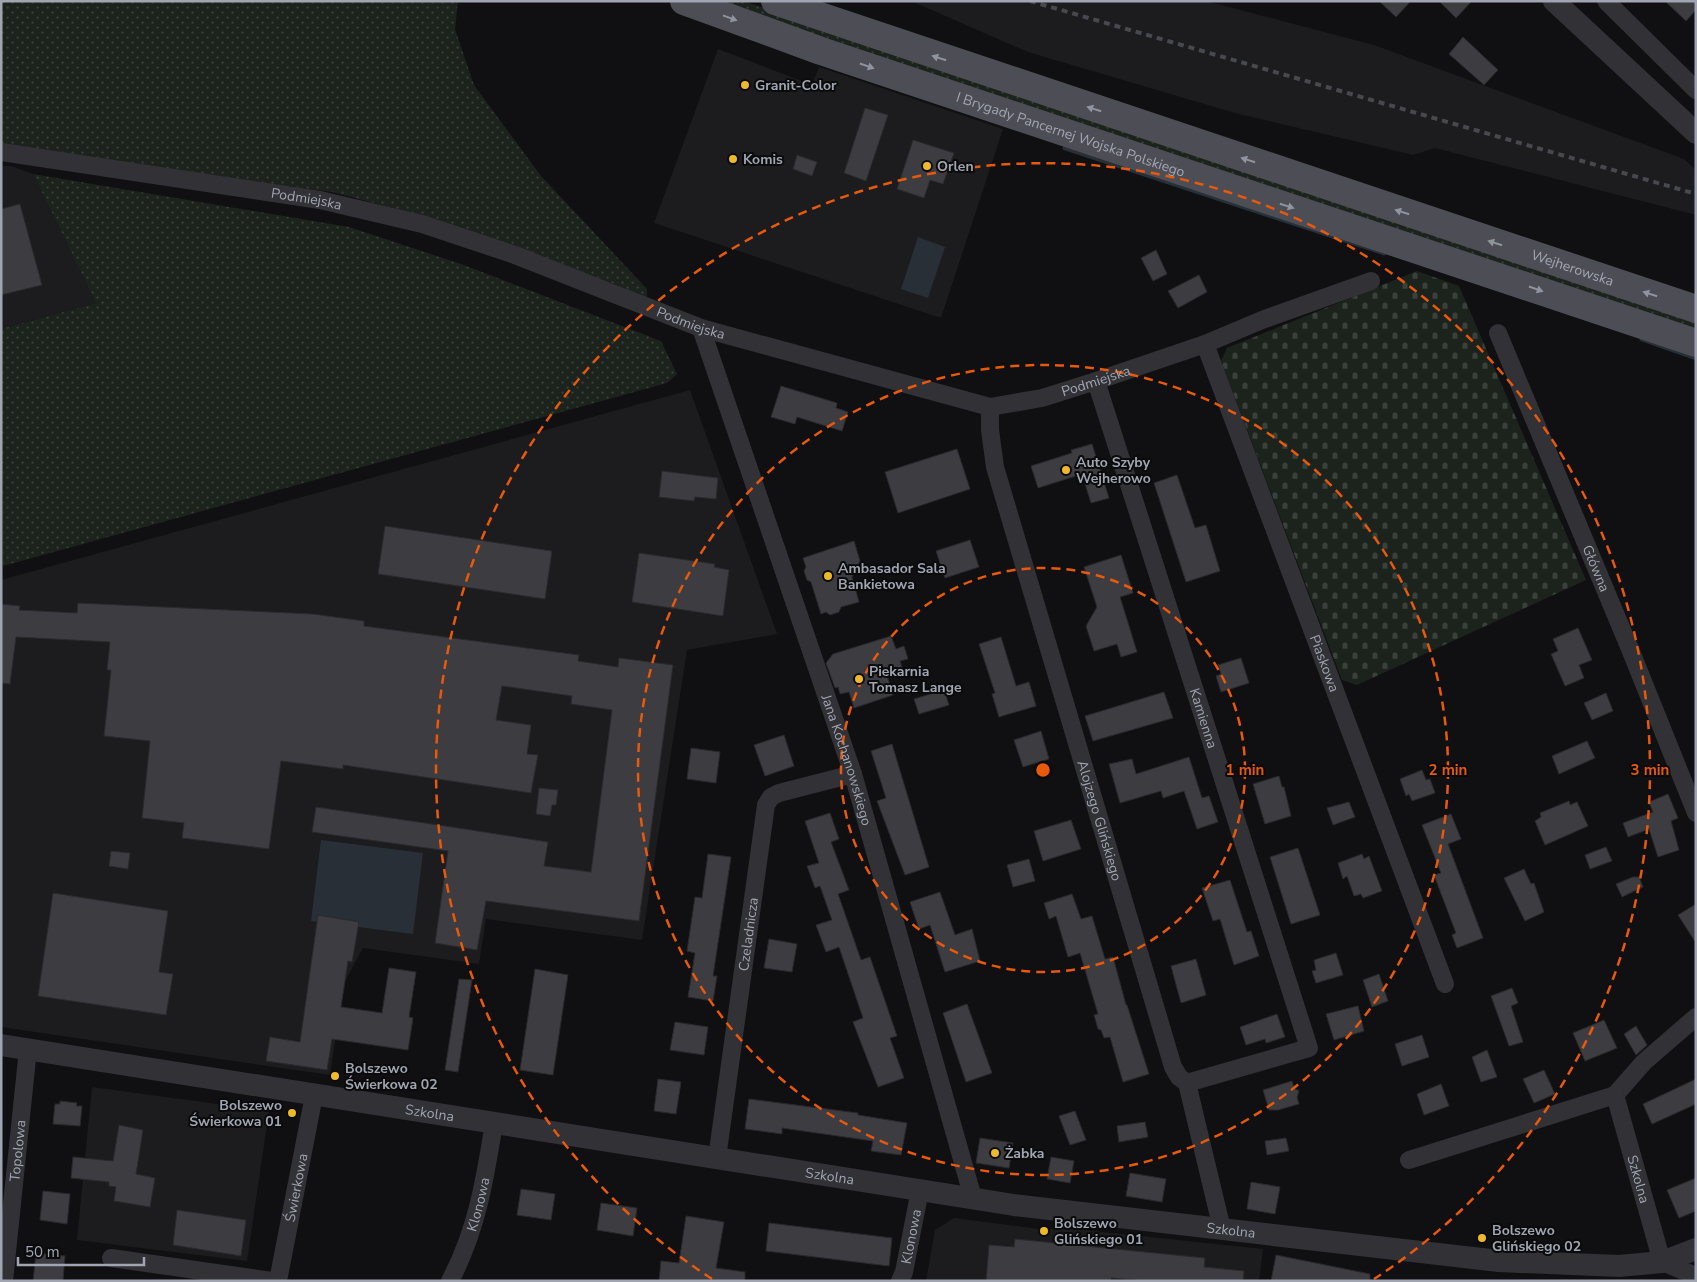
<svg xmlns="http://www.w3.org/2000/svg" width="1697" height="1282" viewBox="0 0 1697 1282" font-family="'Nunito Sans',sans-serif">
<style>
.built{fill:#1c1c1e}
.green{fill:url(#green-dots)}
.cemetery{fill:url(#cemetery-stones)}
.water{fill:#282f36}
.lines{fill:none;stroke-linecap:round;stroke-linejoin:round}
.stream{stroke:#282f36;stroke-width:5}
.building{fill:#3c3c41;stroke:#2a292d}
.minor{stroke:#313136;stroke-width:18}
.tertiary{stroke:#313136;stroke-width:22}
.primary{stroke:#4d4e55;stroke-width:28}
.rail{stroke:#48494f;stroke-width:4;stroke-dasharray:6 5;stroke-linecap:butt}
.oneway{fill:#90949f}
.ring{fill:none;stroke:#e8590c;stroke-width:2.5;stroke-dasharray:9 6}
.poi-dot{fill:#eeb92b;stroke:#0b0b0c;stroke-width:2}
.labels{text-anchor:middle;stroke-width:4;stroke-linejoin:round;paint-order:stroke}
.poi-label{font-size:14px;font-weight:bold;fill:#a1a5b2;stroke:#0b0b0c;text-anchor:start}
.street-label{font-size:14px;fill:#a1a5b2;stroke:#0b0b0c}
.centre{fill:#e8590c;stroke:#0b0b0c;stroke-width:2.5}
.ring-label{font-size:15px;text-anchor:middle;font-weight:bold;fill:#e8590c;stroke:#0b0b0c;stroke-width:4;stroke-linejoin:round;paint-order:stroke}
</style>
<defs>
<pattern id="green-dots" width="8" height="8" patternUnits="userSpaceOnUse" patternTransform="scale(1.25)"><rect width="8" height="8" fill="#1c231d"/><path d="M2 2h.1M6 6h.1" fill="none" stroke="#3a403b" stroke-width="1.8" stroke-linecap="round"/></pattern>
<pattern id="cemetery-stones" width="16" height="16" patternUnits="userSpaceOnUse" patternTransform="scale(1.25)"><rect width="16" height="16" fill="#1c231d"/><path d="M2 7V4a2 2 0 0 1 4 0v3zM10 15v-3a2 2 0 0 1 4 0v3z" fill="#3a403b"/></pattern>
</defs>
<rect width="100%" height="100%" fill="#100f11"/>
<path class="built" d="M911,1H1206L1374,45L1684,159L1696,170V215L1435,148L1413,155L1235,113L1028,52Z
M718,49L812,85L819,67L1003,129L941,318L654,223Z
M1,166H11L33,174L96,303L1,329Z
M690,390L777,634L687,650L642,940L486,919L479,964L363,948L344,983L330,1075L1,1027V580Z
M92,1087L269,1111L247,1261L77,1240Z
M954,1218L1039,1229V1231L1047,1233L1049,1230L1056,1227L1263,1249L1259,1281H926L935,1230Z"/>
<path class="green" d="M1,1H458L455,29L474,85L541,176L647,289V298L612,283L393,208L332,192L1,149Z
M707,1H743L1696,320V334Z
M33,174L349,227L461,264L661,341L677,374L667,383L3,566L1,329L96,303Z"/>
<path class="cemetery" d="M1417,271L1459,286L1586,580L1357,685L1342,680L1221,361L1227,348Z"/>
<path class="water" d="M918,237L945,247L928,298L901,289Z
M321,840L423,853L413,934L311,921Z"/>
<g class="lines">
<path class="stream" d="M1065,148L1384,253
M1642,339L1696,358"/>
</g>
<path class="building" d="M1379,1H1411L1396,17Z
M1439,1H1472L1456,18Z
M1665,1H1696V10L1686,21Z
M1463,37L1498,70L1484,85L1449,54Z
M865,108L888,115L866,181L844,173Z
M913,140L954,153L943,184L930,180L924,198L897,189Z
M797,155L817,162L812,176L793,169Z
M20,204L42,285L1,295V209Z
M1156,250L1167,274L1153,281L1141,258Z
M1199,275L1207,292L1178,308L1168,291Z
M781,386L837,403L836,408L848,412L842,431L797,417L795,424L771,417Z
M1092,444L1109,498L1091,503L1082,474L1038,488L1031,466L1072,453L1071,450Z
M957,449L970,489L898,513L885,472Z
M662,471L718,478L716,499L695,497L694,501L659,497Z
M1177,475L1195,528L1206,525L1220,571L1186,582L1154,483Z
M385,526L552,551L545,599L378,574Z
M970,540L979,567L945,578L936,551Z
M854,541L860,561L852,577L859,602L841,607L839,612L830,615L826,612L821,614L811,582L807,580L804,571L806,567L803,558Z
M639,553L715,564L714,567L729,570L723,616L632,602Z
M1121,555L1133,593L1120,597L1137,652L1121,657L1117,644L1094,651L1086,626L1097,607L1084,567Z
M78,603L313,614L364,621V626L579,655L578,661L618,667L619,658L673,665L639,921L486,901L477,950L435,943L448,851L312,832L316,807L452,827L548,842L544,866L591,872L612,710L571,704L572,696L502,686L496,720L531,725L527,754L538,755L531,793L343,765V769L281,761L269,849L182,838L184,823L142,818L150,741L104,736L111,670H107L110,642L16,637L10,684L1,683V604L20,606L19,610L77,613Z
M1578,628L1592,660L1579,665L1584,678L1565,686L1551,654L1558,651L1553,639Z
M891,636L896,649L904,646L908,659L900,661L902,667L886,672L893,695L854,708L849,692L840,694L838,687L835,688L826,663L833,654Z
M1001,637L1016,686L1029,682L1036,706L999,717L992,694L995,693L979,644Z
M1241,658L1249,683L1221,692L1216,676L1221,674L1218,665Z
M944,690L949,705L919,714L914,699Z
M1164,692L1173,718L1093,741L1085,716Z
M1606,693L1613,711L1592,720L1584,703Z
M1041,731L1049,759L1023,767L1014,740Z
M784,735L794,766L765,776L754,745Z
M1587,741L1595,758L1559,774L1552,756Z
M892,744L929,867L905,875L877,801L886,798L871,751Z
M691,748L720,752L716,783L687,779Z
M1189,757L1202,798L1209,796L1218,822L1197,829L1184,791L1163,798L1161,791L1120,803L1109,764L1132,759L1136,774Z
M1422,770L1426,780L1430,779L1435,793L1412,801L1409,794L1406,796L1400,779Z
M1279,776L1282,787H1284L1291,816L1265,824L1253,784Z
M539,788L558,790L556,805H552L550,816L536,814Z
M1668,794L1678,818L1671,821L1679,850L1658,857L1649,829L1628,837L1623,823L1653,812L1649,802Z
M1569,801L1570,805L1577,802L1588,826L1545,845L1535,821L1541,817L1540,813Z
M1349,802L1355,817L1333,825L1327,808Z
M830,813L839,839L831,842L849,890L838,894L861,960L870,957L897,1036L890,1038L904,1078L878,1087L853,1022L863,1018L839,947L826,952L816,925L832,920L820,886L815,888L807,866L819,863L805,821Z
M1451,814L1461,839L1448,844L1483,938L1457,948L1452,935L1456,933L1434,875L1441,873L1422,825Z
M1071,820L1081,849L1043,861L1034,831Z
M1606,847L1612,861L1590,869L1585,855Z
M1298,848L1320,915L1291,924L1270,857Z
M111,851L130,853L128,869L109,866Z
M708,854L731,857L713,976H717L713,1001L688,997L695,953L687,951L695,897L702,898Z
M1362,854L1364,859L1369,856L1382,891L1363,898L1361,894L1354,896L1347,876L1343,879L1338,863Z
M1029,859L1035,881L1013,887L1007,865Z
M1524,869L1531,884L1534,883L1544,912L1525,921L1504,878Z
M1633,877H1639L1643,887L1622,897L1616,884Z
M1230,880L1247,932L1251,931L1259,956L1234,965L1220,919L1213,921L1202,888Z
M940,892L955,935L972,929L980,961L945,972L930,925L919,929L910,902Z
M53,893L168,911L159,972L173,974L166,1015L38,996Z
M1072,894L1081,919L1092,916L1105,959L1113,957L1126,1005H1127L1149,1074L1123,1082L1110,1037L1104,1038L1101,1030L1098,1029L1094,1015L1098,1014L1080,953L1068,957L1056,916L1049,919L1044,903Z
M1696,904V943L1678,915Z
M318,915L359,922L352,962L348,961L341,1007L382,1013L389,968L416,972L409,1017L413,1018L408,1050L332,1039L327,1070L266,1061L270,1037L300,1042Z
M769,939L797,944L792,972L764,968Z
M1336,953L1343,975L1316,983L1312,971L1316,970L1314,960Z
M1196,959L1206,995L1181,1003L1171,966Z
M535,969L568,975L553,1075L520,1070Z
M1379,974L1388,1001L1372,1007L1363,980Z
M459,979L472,980L458,1072L445,1070Z
M1512,988L1518,1003L1511,1006L1523,1042L1509,1046L1491,996Z
M967,1004L992,1073L966,1082L943,1013Z
M1358,1006L1364,1031L1334,1040L1326,1014Z
M1277,1014L1285,1037L1266,1043L1265,1039L1246,1045L1240,1027Z
M1604,1020L1617,1048L1585,1061L1573,1033Z
M675,1022L708,1027L704,1055L670,1050Z
M1636,1026L1647,1045L1636,1055L1624,1034Z
M1422,1035L1429,1057L1402,1066L1395,1044Z
M1487,1050L1497,1077L1481,1082L1472,1057Z
M1544,1070L1555,1094L1534,1103L1523,1079Z
M658,1079L681,1082L676,1114L654,1111Z
M1696,1079V1104L1652,1124L1643,1104Z
M1292,1081L1294,1088L1299,1091L1297,1097L1299,1104L1278,1110H1269L1263,1090Z
M1441,1084L1449,1106L1424,1115L1417,1094Z
M749,1099L858,1113V1115L907,1123L901,1155L871,1151L873,1141L782,1128V1134L745,1129Z
M60,1101L77,1103L76,1106H82L80,1126L53,1124L55,1104H60Z
M1075,1111L1086,1140L1070,1145L1059,1116Z
M1145,1122L1148,1137L1119,1142L1117,1126Z
M119,1125L143,1130L136,1174L155,1178L150,1207L114,1201L116,1187L109,1186V1182L71,1178L73,1157L113,1161Z
M980,1138L1013,1143L1009,1168L976,1163Z
M1286,1138L1289,1151L1267,1155L1265,1141Z
M1051,1157L1074,1161L1070,1183L1047,1179Z
M1130,1173L1166,1179L1162,1202L1126,1196Z
M1696,1178V1211L1679,1218L1667,1190Z
M1251,1182L1280,1187L1275,1214L1247,1209Z
M521,1189L555,1194L551,1220L517,1215Z
M43,1191L70,1194L67,1224L40,1220Z
M601,1203L637,1208L633,1236L597,1230Z
M177,1210L246,1220L241,1256L173,1245Z
M686,1216L724,1222L716,1268L745,1272V1281H659L661,1261L679,1263Z
M769,1223L892,1238L889,1266L766,1251Z
M1015,1239L1205,1258L1204,1267L1244,1271L1243,1281H1147L1111,1278V1281H986L989,1245L1014,1247Z
M36,1253L65,1256L63,1281H33Z
M1276,1255L1370,1274V1281H1271Z"/>
<g class="lines">
<g class="minor">
<path d="M1606,1L1696,90"/>
<path id="s1" d="M1,152L320,200L422,224L515,255L701,328L990,407L1042,398L1096,381L1205,344L1262,320L1371,281"/>
<path id="s2" d="M701,328L853,774L973,1198"/>
<path id="s3" d="M1498,333L1630,649L1696,813"/>
<path id="s4" d="M1205,344L1445,984"/>
<path id="s5" d="M1096,381L1309,1048L1187,1083"/>
<path id="s6" d="M990,407V430L995,467L1173,1067L1179,1077L1187,1083L1222,1229"/>
<path id="s7" d="M1696,1017L1644,1062L1615,1095L1662,1262L1696,1276"/>
<path id="s8" d="M717,1158L766,805L771,797L779,793L853,774"/>
<path d="M1409,1160L1615,1095"/>
<path d="M111,1258L272,1281"/>
<path id="s9" d="M4,1281L28,1049"/>
<path id="s10" d="M278,1281L314,1095"/>
<path id="s11" d="M450,1281C477,1230 485,1179 494,1123"/>
<path id="s12" d="M900,1281L904,1272L920,1190"/>
</g>
<g class="tertiary">
<path d="M1554,1L1696,133"/>
<path id="s13" d="M1,1045L1014,1205L1499,1261L1619,1266L1662,1262L1696,1249"/>
</g>
<g class="primary">
<path id="s14" d="M684,1L821,51L1696,343"/>
<path id="s15" d="M775,1L1696,309"/>
</g>
<path class="rail" d="M1030,1L1696,194"/>
</g>
<defs><path id="oneway-solid" d="M-6-.8H1V-3.2L6.5 0L1 3.2V.8H-6Z" transform="scale(1.25)"/></defs>
<g class="oneway">
<use href="#oneway-solid" transform="translate(730 18) rotate(20)"/>
<use href="#oneway-solid" transform="translate(939 58) rotate(-162)"/>
<use href="#oneway-solid" transform="translate(867 66) rotate(19)"/>
<use href="#oneway-solid" transform="translate(1094 109) rotate(-162)"/>
<use href="#oneway-solid" transform="translate(1248 160) rotate(-162)"/>
<use href="#oneway-solid" transform="translate(1287 206) rotate(18)"/>
<use href="#oneway-solid" transform="translate(1402 212) rotate(-162)"/>
<use href="#oneway-solid" transform="translate(1495 243) rotate(-162)"/>
<use href="#oneway-solid" transform="translate(1536 289) rotate(19)"/>
<use href="#oneway-solid" transform="translate(1650 294) rotate(-162)"/>
</g>
<g class="ring">
<circle cx="1043" cy="770" r="202"/>
<circle cx="1043" cy="770" r="405"/>
<path d="M712 1279A607 607 0 1 1 1374 1279"/>
</g>
<g class="poi-dot">
<circle cx="745" cy="85" r="5"/>
<circle cx="733" cy="159" r="5"/>
<circle cx="927" cy="166" r="5"/>
<circle cx="1066" cy="470" r="5"/>
<circle cx="828" cy="576" r="5"/>
<circle cx="859" cy="679" r="5"/>
<circle cx="335" cy="1076" r="5"/>
<circle cx="292" cy="1113" r="5"/>
<circle cx="995" cy="1153" r="5"/>
<circle cx="1044" cy="1231" r="5"/>
<circle cx="1482" cy="1238" r="5"/>
</g>
<g class="labels">
<g class="poi-label">
<text x="755" y="90">Granit-Color</text>
<text x="743" y="164">Komis</text>
<text x="937" y="171">Orlen</text>
<text x="1076" y="467">Auto Szyby<tspan x="1076" dy="16">Wejherowo</tspan></text>
<text x="838" y="573">Ambasador Sala<tspan x="838" dy="16">Bankietowa</tspan></text>
<text x="869" y="676">Piekarnia<tspan x="869" dy="16">Tomasz Lange</tspan></text>
<text x="345" y="1073">Bolszewo<tspan x="345" dy="16">Świerkowa 02</tspan></text>
<text x="282" y="1110" text-anchor="end">Bolszewo<tspan x="282" dy="16">Świerkowa 01</tspan></text>
<text x="1005" y="1158">Żabka</text>
<text x="1054" y="1228">Bolszewo<tspan x="1054" dy="16">Glińskiego 01</tspan></text>
<text x="1492" y="1235">Bolszewo<tspan x="1492" dy="16">Glińskiego 02</tspan></text>
</g>
<g class="street-label">
<text dy="5" stroke="none"><textPath href="#s14" startOffset="409">I Brygady Pancernej Wojska Polskiego</textPath></text>
<text dy="5" stroke="none"><textPath href="#s1" startOffset="309">Podmiejska</textPath></text>
<text dy="5" stroke="none"><textPath href="#s15" startOffset="841">Wejherowska</textPath></text>
<text dy="5" stroke="none"><textPath href="#s1" startOffset="714">Podmiejska</textPath></text>
<text dy="5" stroke="none"><textPath href="#s1" startOffset="1134">Podmiejska</textPath></text>
<text dy="5" stroke="none"><textPath href="#s3" startOffset="255">Główna</textPath></text>
<text dy="5" stroke="none"><textPath href="#s4" startOffset="341">Piaskowa</textPath></text>
<text dy="5" stroke="none"><textPath href="#s5" startOffset="354">Kamienna</textPath></text>
<text dy="5" stroke="none"><textPath href="#s2" startOffset="456">Jana Kochanowskiego</textPath></text>
<text dy="5" stroke="none"><textPath href="#s6" startOffset="429">Alojzego Glińskiego</textPath></text>
<text dy="5" stroke="none"><textPath href="#s8" startOffset="226">Czeladnicza</textPath></text>
<text dy="5" stroke="none"><textPath href="#s13" startOffset="434">Szkolna</textPath></text>
<text dy="5" stroke="none"><textPath href="#s9" startOffset="131">Topolowa</textPath></text>
<text dy="5" stroke="none"><textPath href="#s13" startOffset="839">Szkolna</textPath></text>
<text dy="5" stroke="none"><textPath href="#s7" startOffset="200">Szkolna</textPath></text>
<text dy="5" stroke="none"><textPath href="#s10" startOffset="95">Świerkowa</textPath></text>
<text dy="5" stroke="none"><textPath href="#s11" startOffset="82">Klonowa</textPath></text>
<text dy="5" stroke="none"><textPath href="#s13" startOffset="1244">Szkolna</textPath></text>
<text dy="5" stroke="none"><textPath href="#s12" startOffset="46">Klonowa</textPath></text>
</g>
</g>
<circle cx="1043" cy="770" r="8" class="centre"/>
<g class="ring-label">
<text x="1245" y="775">1 min</text>
<text x="1448" y="775">2 min</text>
<text x="1650" y="775">3 min</text>
</g>
<rect width="1697" height="1282" fill="none" stroke="#a1a5b2" stroke-width="5"/>
<path d="M18 1257v8h126v-8" fill="none" stroke="#a1a5b2" stroke-width="2.5"/>
<text x="25" y="1257" font-size="15" fill="#a1a5b2" stroke="#0b0b0c" stroke-width="4" paint-order="stroke">50 m</text>
</svg>
